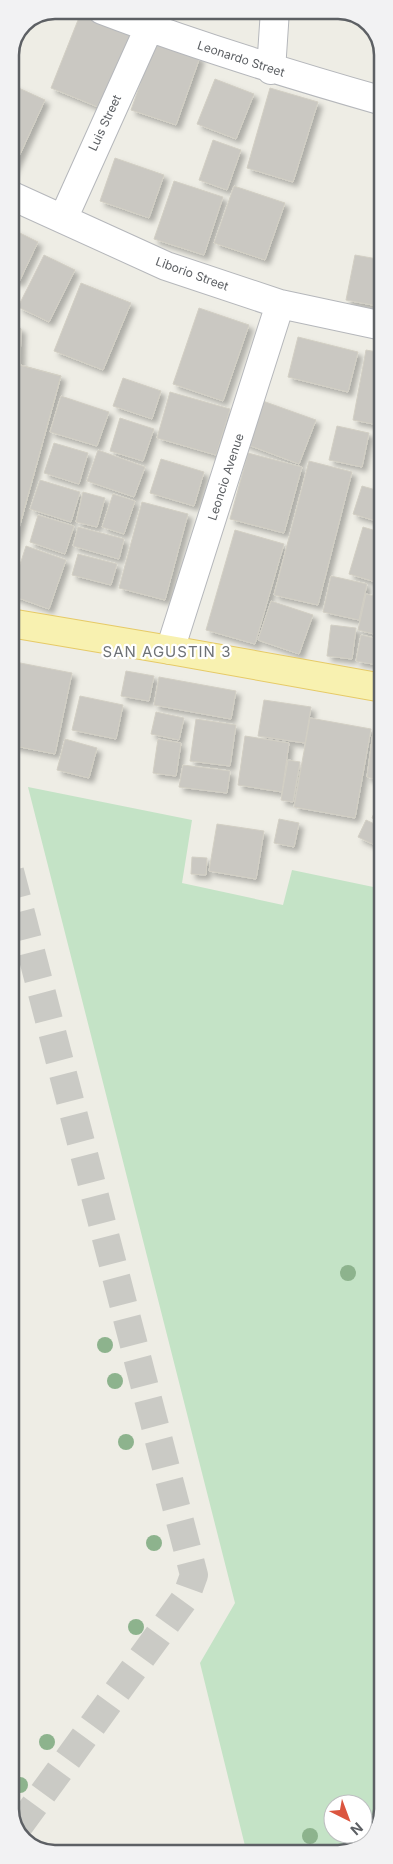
<svg xmlns="http://www.w3.org/2000/svg" width="393" height="1864" viewBox="0 0 393 1864" font-family="Inter,sans-serif">
<style>
.green{fill:#c4e3c6;fill-rule:evenodd}
.building{fill:#cac8c2;stroke:#d2cfc4;filter:url(#shadow)}
.lines{fill:none;stroke-linecap:round;stroke-linejoin:round}
.minor-tunnel{stroke:#cacac5;stroke-width:28;stroke-dasharray:28 14;stroke-linecap:butt}
.minor-casing{stroke:#b5b7bb;stroke-width:30}
.major-casing{stroke:#e6ca67;stroke-width:30}
.minor{stroke:#fff;stroke-width:28}
.major{stroke:#f8f1b0;stroke-width:28}
.tree{fill:#8db38d}
.labels{text-anchor:middle;stroke-width:4.5;stroke-linejoin:round;paint-order:stroke}
.street-label{font-size:12px;fill:#5d6064;stroke:#fff}
.quarter-label{font-size:15px;letter-spacing:1px;fill:#6e7276;stroke:#fff}
.rim{fill:none;stroke:#5d6064;stroke-width:2.5}
</style>
<defs>
<filter id="shadow"><feDropShadow dx="4.5" dy="4.5" stdDeviation="2.5" flood-color="#0004"/></filter>
</defs>
<rect width="100%" height="100%" fill="#eeede5"/>
<path class="green" d="M28,787L192,820L182,883L283,905L292,870L383,889V1810L372,1839L345,1854H247L200,1663L235,1603ZM333,1804H363V1834H333Z"/>
<path class="building" d="M82,10L140,33L108,111L51,88Z
M155,42L200,57L176,125L131,110Z
M215,79L254,94L236,139L197,124Z
M10,84L45,100L11,174L10,173Z
M270,88L318,102L293,182L247,168Z
M213,140L241,150L227,190L199,180Z
M115,158L164,175L149,218L100,201Z
M174,181L223,197L204,255L154,239Z
M234,186L285,203L265,260L214,243Z
M14,230L38,242L19,282L10,278V238Z
M44,255L75,270L49,322L18,307Z
M355,255L383,260V307L346,300Z
M81,283L131,303L103,370L54,351Z
M199,308L249,325L223,401L173,384Z
M10,324L21,329L10,369Z
M10,324L21,329L20,365L61,376L10,561Z
M298,337L358,352L348,392L288,377Z
M366,350L383,353V426L353,420Z
M20,365L61,376L10,561V401Z
M123,378L161,391L152,419L113,406Z
M170,392L230,409L216,455L157,438Z
M61,396L109,412L97,446L50,432Z
M260,400L316,420L299,464L243,443Z
M120,418L154,429L143,461L110,451Z
M337,426L369,433L362,467L329,460Z
M54,443L88,453L79,484L44,473Z
M98,450L145,467L134,497L87,481Z
M248,453L302,467L284,533L230,519Z
M161,459L204,472L194,506L150,493Z
M309,461L352,472L318,605L274,595Z
M40,480L80,492L71,522L30,509Z
M362,486L383,492V523L353,514Z
M83,492L105,498L97,527L76,522Z
M113,494L135,501L124,534L102,527Z
M142,502L188,514L165,600L119,588Z
M38,515L74,526L65,554L30,542Z
M78,527L124,539L119,559L73,546Z
M363,527L383,533V569L379,583L349,574Z
M235,530L284,544L255,644L206,630Z
M26,546L66,560L49,609L10,595Z
M78,554L117,564L111,585L72,575Z
M331,576L367,584L359,620L323,612Z
M366,594L383,598L382,636L358,630Z
M271,601L313,615L299,654L258,640Z
M331,625L356,628L352,659L327,656Z
M361,635L383,640V666L356,661Z
M10,661L72,673L55,754L10,745Z
M126,671L154,676L149,701L121,696Z
M159,677L236,691L231,719L154,705Z
M80,696L123,705L116,739L72,730Z
M264,700L311,707L305,743L258,736Z
M156,712L184,718L179,740L151,734Z
M310,718L371,729L355,818L294,807Z
M196,719L236,725L230,766L190,761Z
M374,725L383,726V765L378,780L367,777Z
M245,736L289,743L282,792L238,785Z
M65,739L97,748L89,778L57,770Z
M158,739L181,743L176,776L153,773Z
M288,760L300,762L293,802L281,800Z
M183,765L230,771L227,793L179,787Z
M378,803L383,805V823L372,818Z
M279,819L299,823L294,847L274,843Z
M366,820L383,828V849L358,837Z
M217,824L264,831L256,879L209,871Z
M192,857L207,858L206,875L191,874Z"/>
<g class="lines">
<path class="minor-tunnel" d="M10,871L194,1575L186,1597L17,1829"/>
<defs>
<path id="minor" d="M102,10C194,45 288,74 383,101
M271,70L275,10
M10,195L166,266L280,304L383,326
M63,219L149,28
M170,650L280,304"/>
<path id="major" d="M10,623L170,650L383,688"/>
</defs>
<use href="#minor" class="minor-casing"/>
<use href="#major" class="major-casing"/>
<use href="#minor" class="minor"/>
<use href="#major" class="major"/>
</g>
<g class="tree">
<circle cx="348" cy="1273" r="8"/>
<circle cx="105" cy="1345" r="8"/>
<circle cx="115" cy="1381" r="8"/>
<circle cx="126" cy="1442" r="8"/>
<circle cx="154" cy="1543" r="8"/>
<circle cx="136" cy="1627" r="8"/>
<circle cx="47" cy="1742" r="8"/>
<circle cx="20" cy="1785" r="8"/>
<circle cx="310" cy="1836" r="8"/>
</g>
<g class="labels">
<g class="street-label">
<text transform="translate(241 59) rotate(18)" y="4">Leonardo Street</text>
<text transform="translate(105 123) rotate(-65)" y="4">Luis Street</text>
<text transform="translate(192 274) rotate(20)" y="4">Liborio Street</text>
<text transform="translate(226 477) rotate(-72)" y="4">Leoncio Avenue</text>
</g>
<g class="quarter-label">
<text x="167" y="657">SAN AGUSTIN 3</text>
</g>
</g>
<path d="M0 0H393V1864H0ZM55 19H338A36 36 0 0 1 374 55V1809A36 36 0 0 1 338 1845H55A36 36 0 0 1 19 1809V55A36 36 0 0 1 55 19Z" fill="#f2f2f3" fill-rule="evenodd"/>
<path class="rim" d="M55 19H338A36 36 0 0 1 374 55V1809A36 36 0 0 1 338 1845H55A36 36 0 0 1 19 1809V55A36 36 0 0 1 55 19Z"/>
<g transform="translate(348 1819) rotate(138)"><circle r="24" fill="#ffffff" stroke="#bebfc1"/>
<path d="M0-4L9 19L0 12L-9 19Z" fill="#db553f"/>
<text y="-8" font-size="14" font-weight="bold" text-anchor="middle" fill="#5d6064">N</text>
</g>
</svg>
